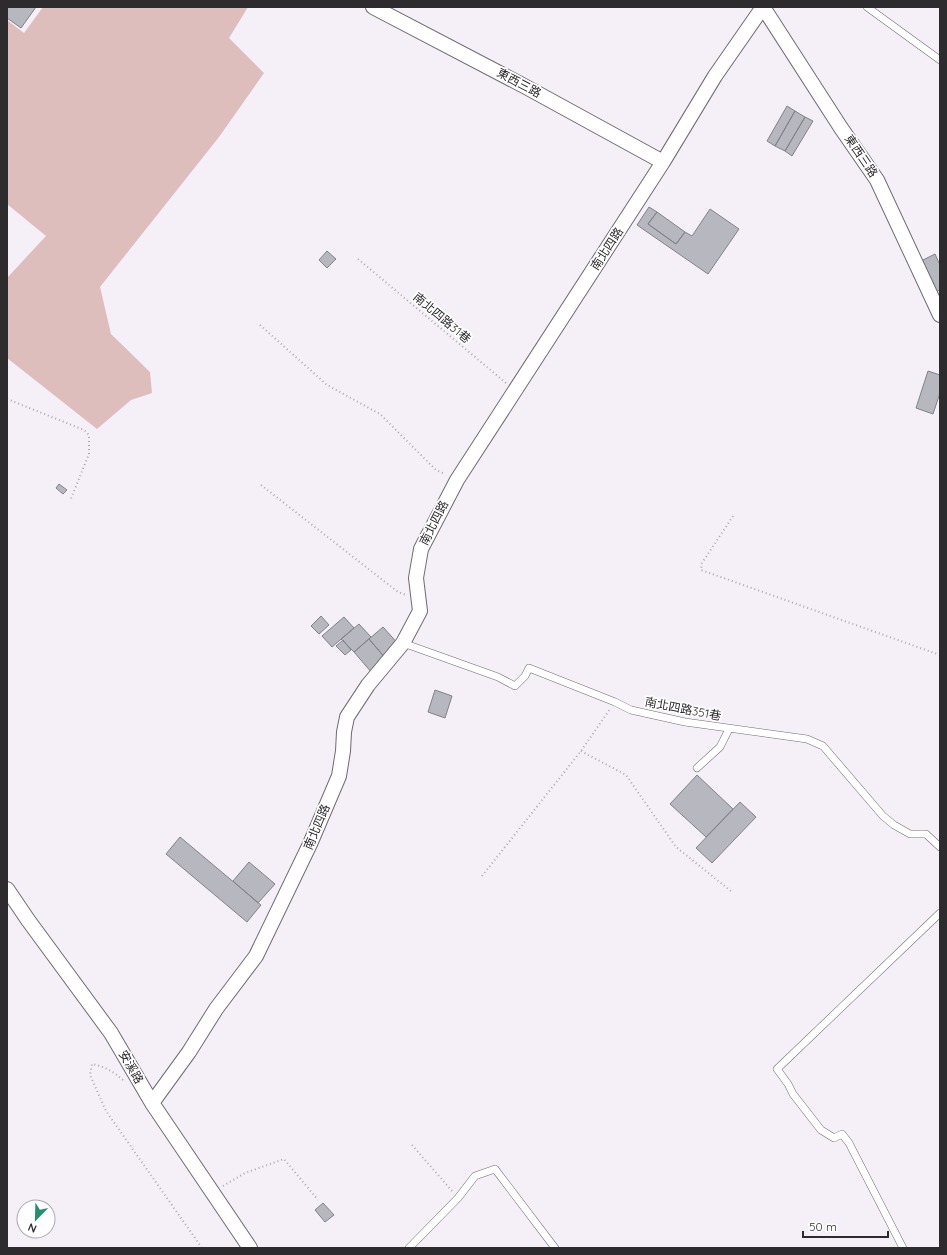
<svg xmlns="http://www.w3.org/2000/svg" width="947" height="1255" viewBox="0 0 947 1255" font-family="Quicksand,'Noto Sans TC',sans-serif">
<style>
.green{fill:#debdbd}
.building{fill:#b7b7c0;stroke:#82818a}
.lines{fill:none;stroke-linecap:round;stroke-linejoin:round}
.service-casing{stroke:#706b72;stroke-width:8}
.minor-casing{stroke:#706b72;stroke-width:16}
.path{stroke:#aca8ae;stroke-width:2;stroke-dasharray:1 3;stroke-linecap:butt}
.service{stroke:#fff;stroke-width:7}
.minor{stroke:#fff;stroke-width:14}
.labels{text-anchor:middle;stroke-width:3.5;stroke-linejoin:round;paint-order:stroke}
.street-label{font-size:12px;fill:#2d2b2e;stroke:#fefefe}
</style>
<rect width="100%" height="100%" fill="#f5eff7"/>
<path class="green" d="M43,7H248L229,38L264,73L219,137L100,287L111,334L150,372L152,393L131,400L97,429L7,358V278L46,236L7,204V20L24,33Z"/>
<path class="building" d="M7,7H36L21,28L7,18Z
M787,106L795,111L775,146L767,141Z
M795,111L805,117L785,151L775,146Z
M805,117L813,121L792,156L785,151Z
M649,207L657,212L648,224L676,244L685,232L692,236L710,209L739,229L708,274L637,225Z
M657,212L685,232L676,244L648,224Z
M327,251L336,259L327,268L319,260Z
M935,254L940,265V290L935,292L921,261Z
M928,371L940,375V393L933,414L916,408Z
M59,484L67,490L63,494L56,488Z
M321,616L329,625L319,634L311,626Z
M344,617L354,628L332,647L322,636Z
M359,624L371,637L354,652L341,639Z
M383,627L401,647L386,659L369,639Z
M369,639L386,659L372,673L354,652Z
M343,640L351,650L345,655L336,646Z
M435,690L452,696L445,718L428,712Z
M697,775L733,809L706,837L670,804Z
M740,802L756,817L712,863L696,848Z
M180,837L261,905L247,922L166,854Z
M249,862L275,884L258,903L233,881Z
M323,1203L334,1215L325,1222L315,1210Z"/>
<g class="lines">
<defs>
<path id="service" d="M867,7L940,60
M403,643L498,677L515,686L525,676L529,668L615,702L631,710L685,722L807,739L823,746L883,816L894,825L910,834H926L940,847
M697,768L720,747L729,729
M409,1248L458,1198L475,1176L495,1169L555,1248
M903,1248L849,1143L842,1134L834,1138L821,1130L793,1094L788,1084L777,1069L940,913"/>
<path id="minor" d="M373,7L526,87L663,162
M7,889L28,920L111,1033L152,1103L250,1248
M152,1103L189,1052L216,1009L256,956L310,844L339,776L343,751L344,732L347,717L368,685L403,643L420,611L416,578L421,549L457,480L663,162L715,76L763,7L841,128L877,180L940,315"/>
</defs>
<use href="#service" class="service-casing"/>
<use href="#minor" class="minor-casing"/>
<path class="path" d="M358,259L506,383
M260,325L327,385L380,414L436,470L445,474
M7,399L84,430L89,435V454L70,501
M261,485L398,592L406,595
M733,516L702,563L701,570L940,655
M581,751L626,775L676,847L732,892
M482,876L581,751L610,709
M123,1080C114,1072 104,1066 92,1064L90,1075L106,1111L202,1248
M412,1145L452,1191
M223,1186L245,1173L284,1159L318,1200"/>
<use href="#service" class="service"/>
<use href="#minor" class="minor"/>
</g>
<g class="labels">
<g class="street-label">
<text transform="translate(519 83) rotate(28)" y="4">東西三路</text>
<text transform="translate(861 156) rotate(56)" y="4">東西三路</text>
<text transform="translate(607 249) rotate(-57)" y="4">南北四路</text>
<text transform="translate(442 318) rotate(40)" y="4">南北四路31巷</text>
<text transform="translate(434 523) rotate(-63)" y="4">南北四路</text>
<text transform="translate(683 709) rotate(11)" y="4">南北四路351巷</text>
<text transform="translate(317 827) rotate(-67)" y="4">南北四路</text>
<text transform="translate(131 1067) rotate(60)" y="4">安溪路</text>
</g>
</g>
<rect width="947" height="1255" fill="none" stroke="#2d2b2e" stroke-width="16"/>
<g transform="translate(36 1219) rotate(203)"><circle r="19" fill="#fefefe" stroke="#aaaaab"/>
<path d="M0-3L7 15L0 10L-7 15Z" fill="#258f6e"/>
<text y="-6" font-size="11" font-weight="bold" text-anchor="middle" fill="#2d2b2e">N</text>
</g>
<path d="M803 1231v6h85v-6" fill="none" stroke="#2d2b2e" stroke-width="2"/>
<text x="809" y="1231" font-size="12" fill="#2d2b2e" stroke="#fefefe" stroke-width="3" paint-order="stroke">50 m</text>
</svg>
